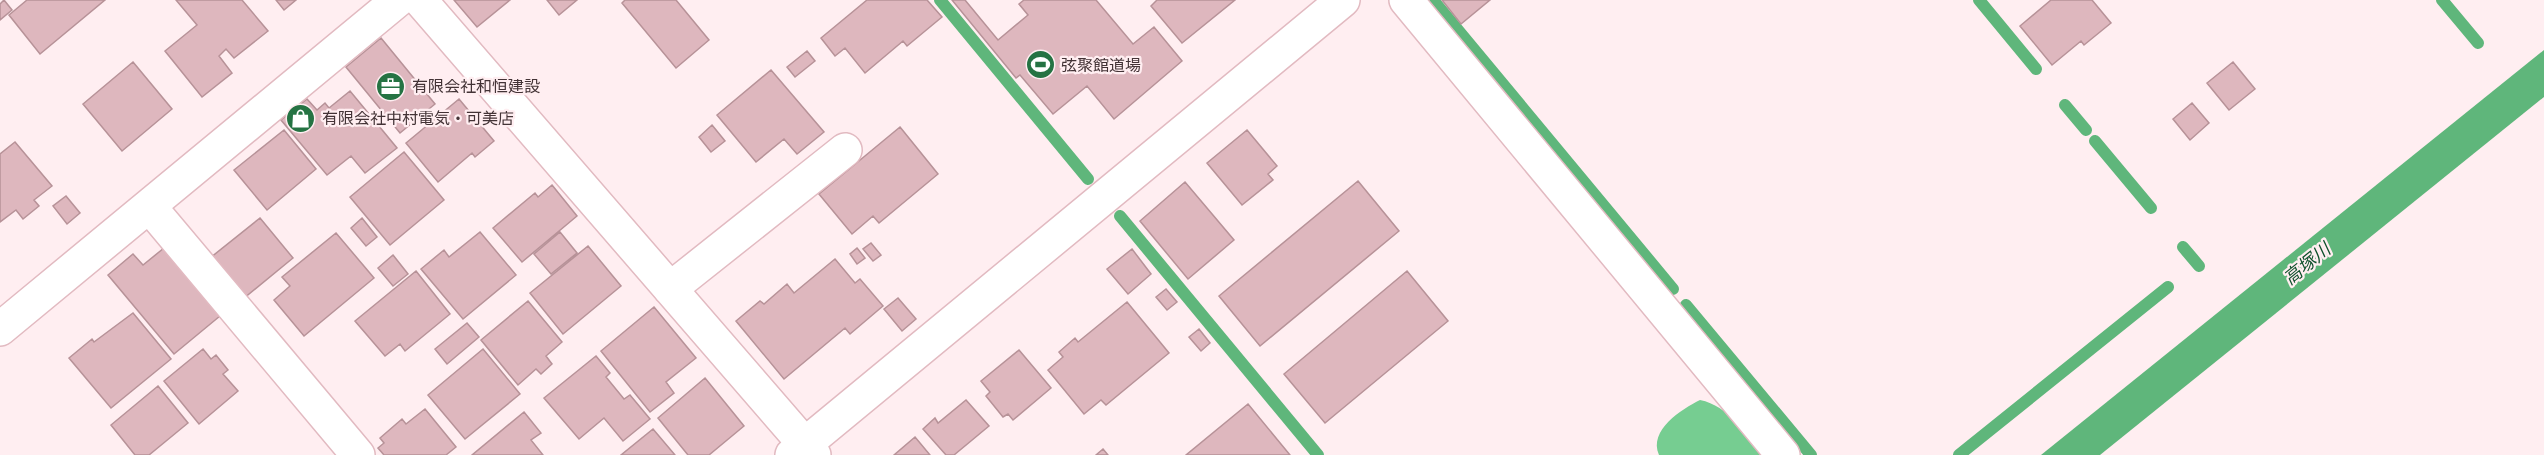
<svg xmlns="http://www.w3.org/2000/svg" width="2544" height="455" viewBox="0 0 2544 455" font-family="'Source Serif 4','Noto Sans JP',serif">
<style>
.forest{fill:#76cd91}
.water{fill:#5fb67b}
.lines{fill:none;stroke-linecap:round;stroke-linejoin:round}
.stream{stroke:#5fb67b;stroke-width:12}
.building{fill:#deb7be;stroke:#b79298;stroke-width:1.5}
.minor-casing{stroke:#e2bac1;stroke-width:36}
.minor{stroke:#fff;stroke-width:33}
.labels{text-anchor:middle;stroke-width:4.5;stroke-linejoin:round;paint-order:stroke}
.poi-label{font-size:16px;fill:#433336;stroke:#ffeef1;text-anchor:start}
.water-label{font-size:18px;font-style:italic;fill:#0e502b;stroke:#ffeef1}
</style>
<rect width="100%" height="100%" fill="#ffeef1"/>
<path class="forest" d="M1700,400C1729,406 1745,433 1762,455H1659C1648,430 1682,409 1700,400Z"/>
<path class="water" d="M2544,50V97L2100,455H2041Z"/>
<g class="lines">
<path class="stream" d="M940,0L1088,179
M1433,0L1673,289
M1979,0L2036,69
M2442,0L2478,43
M2065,105L2086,130
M2095,141L2151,208
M1120,216L1318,455
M2183,247L2199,266
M1686,305L1811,455
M1959,455L2168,287"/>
</g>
<path class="building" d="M4,0L12,10L0,20V4Z
M27,0H105L40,54L9,15Z
M176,0H242L268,31L234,58L226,49L219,56L232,73L202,97L165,51L197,25Z
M276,0H296L284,10Z
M454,0H510L477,27Z
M547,0H577L559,15Z
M625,0H676L709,40L676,68L622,3Z
M867,0H927L942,17L907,46L903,41L865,73L845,48L835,56L821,38Z
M952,0H965L998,40L1028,15L1019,4L1024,0H1096L1133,44L1154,27L1182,61L1114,119L1087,86L1053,114L1020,75L1016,78Z
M1157,0H1235L1182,43L1151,6Z
M1442,0H1490L1461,24Z
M2051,0H2092L2111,23L2084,45L2081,41L2052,65L2020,26Z
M381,38L435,104L400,133L346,67Z
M807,51L815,61L795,77L787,67Z
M133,62L172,109L122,151L83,104Z
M2233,62L2255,89L2229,110L2207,83Z
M771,70L824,132L797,154L784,139L756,162L717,115Z
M350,91L397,148L365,173L351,156L327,175L281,120L307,99L317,110L325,103L329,108Z
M459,99L494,141L475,157L472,153L438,182L406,143Z
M2192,103L2209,123L2190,140L2173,119Z
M712,125L725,141L711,152L699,137Z
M900,127L938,174L879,223L873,216L852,234L819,194Z
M284,130L316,169L267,210L234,170Z
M1247,130L1277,166L1268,174L1273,180L1242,205L1207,163Z
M15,142L52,186L34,200L39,206L23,219L16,210L0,222V154Z
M404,152L444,200L390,245L350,197Z
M1358,181L1399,231L1260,346L1219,296Z
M1185,182L1234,240L1188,279L1140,221Z
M552,185L577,216L522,262L493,228L535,193L538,197Z
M66,196L80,213L67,224L53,206Z
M260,218L293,258L243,299L210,258Z
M362,218L377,237L366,246L351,228Z
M480,232L516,275L463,319L421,269L444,250L449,257Z
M560,232L577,253L551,274L534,254Z
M336,233L374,278L304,336L274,300L290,286L282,277Z
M871,243L881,255L873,261L863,249Z
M588,246L621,286L563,334L530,293Z
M164,248L220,316L174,354L108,275L133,254L143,265Z
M857,248L865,258L857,264L850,254Z
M1132,249L1151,274L1128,294L1107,269Z
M393,255L408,274L393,286L378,268Z
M835,259L855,283L860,279L883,306L850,334L845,328L784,379L736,321L760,301L764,304L787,284L794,293Z
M416,271L450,314L405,351L400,344L385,356L355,321Z
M1407,271L1448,321L1325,423L1284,374Z
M1166,289L1177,302L1167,310L1156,297Z
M898,298L916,319L902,331L884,309Z
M528,301L562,342L546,356L552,364L541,374L536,369L518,385L481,340Z
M1127,302L1169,353L1106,405L1101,400L1084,414L1048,370L1063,357L1059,352L1075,338L1078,342Z
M654,307L696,358L666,382L674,393L650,412L601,351Z
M133,313L171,359L111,408L69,358L92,339L94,342Z
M467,323L479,337L447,364L435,349Z
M1199,329L1210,343L1201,351L1189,337Z
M203,349L211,359L216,355L228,370L223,374L238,391L199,424L164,381Z
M483,349L520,394L465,439L428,395Z
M1019,350L1051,388L1013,420L1008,414L1003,417L986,396L990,392L981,381Z
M596,356L610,373L606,377L624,399L630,395L650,419L623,441L604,418L579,439L544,398Z
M705,378L744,426L709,455H688L658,418Z
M158,386L188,423L149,455H135L111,425Z
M966,400L989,426L954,455H946L923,429L935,418L938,423Z
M1248,404L1290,455H1186Z
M425,409L456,447L446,455H384L378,448L384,443L380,438L402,419L406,424Z
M524,412L541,433L531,440L543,455H472Z
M653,429L675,455H621Z
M915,437L930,455H894Z
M1103,449L1108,455H1096Z"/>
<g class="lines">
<defs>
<path id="minor" d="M420,0L814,455
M1406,0L1783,455
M149,206L358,455
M670,289L845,150
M0,329L398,0
M792,455L1343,0"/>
</defs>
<use href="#minor" class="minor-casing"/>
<use href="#minor" class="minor"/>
</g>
<defs>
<symbol id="stadium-disc" viewBox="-11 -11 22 22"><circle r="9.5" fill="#257343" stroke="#ffeef1"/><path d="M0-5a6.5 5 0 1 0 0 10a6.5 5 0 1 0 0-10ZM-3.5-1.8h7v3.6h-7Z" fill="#fff"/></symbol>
<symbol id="office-disc" viewBox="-11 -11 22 22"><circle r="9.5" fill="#257343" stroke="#ffeef1"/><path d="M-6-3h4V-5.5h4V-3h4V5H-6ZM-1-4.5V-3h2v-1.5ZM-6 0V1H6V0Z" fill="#fff"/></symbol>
<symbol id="shop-disc" viewBox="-11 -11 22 22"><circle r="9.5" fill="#257343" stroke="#ffeef1"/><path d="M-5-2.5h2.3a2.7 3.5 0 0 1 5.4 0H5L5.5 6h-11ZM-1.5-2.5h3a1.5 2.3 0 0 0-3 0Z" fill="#fff"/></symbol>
</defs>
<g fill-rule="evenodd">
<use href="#stadium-disc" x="1024" y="48" width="33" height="33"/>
<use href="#office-disc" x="374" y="70" width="33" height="33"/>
<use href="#shop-disc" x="284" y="102" width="33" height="33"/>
</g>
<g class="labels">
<g class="poi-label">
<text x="1061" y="71">弦聚館道場</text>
<text x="412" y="92">有限会社和恒建設</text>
<text x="322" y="124">有限会社中村電気・可美店</text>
</g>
<g class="water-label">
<text transform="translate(2307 264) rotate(-39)" y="6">高塚川</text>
</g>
</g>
</svg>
